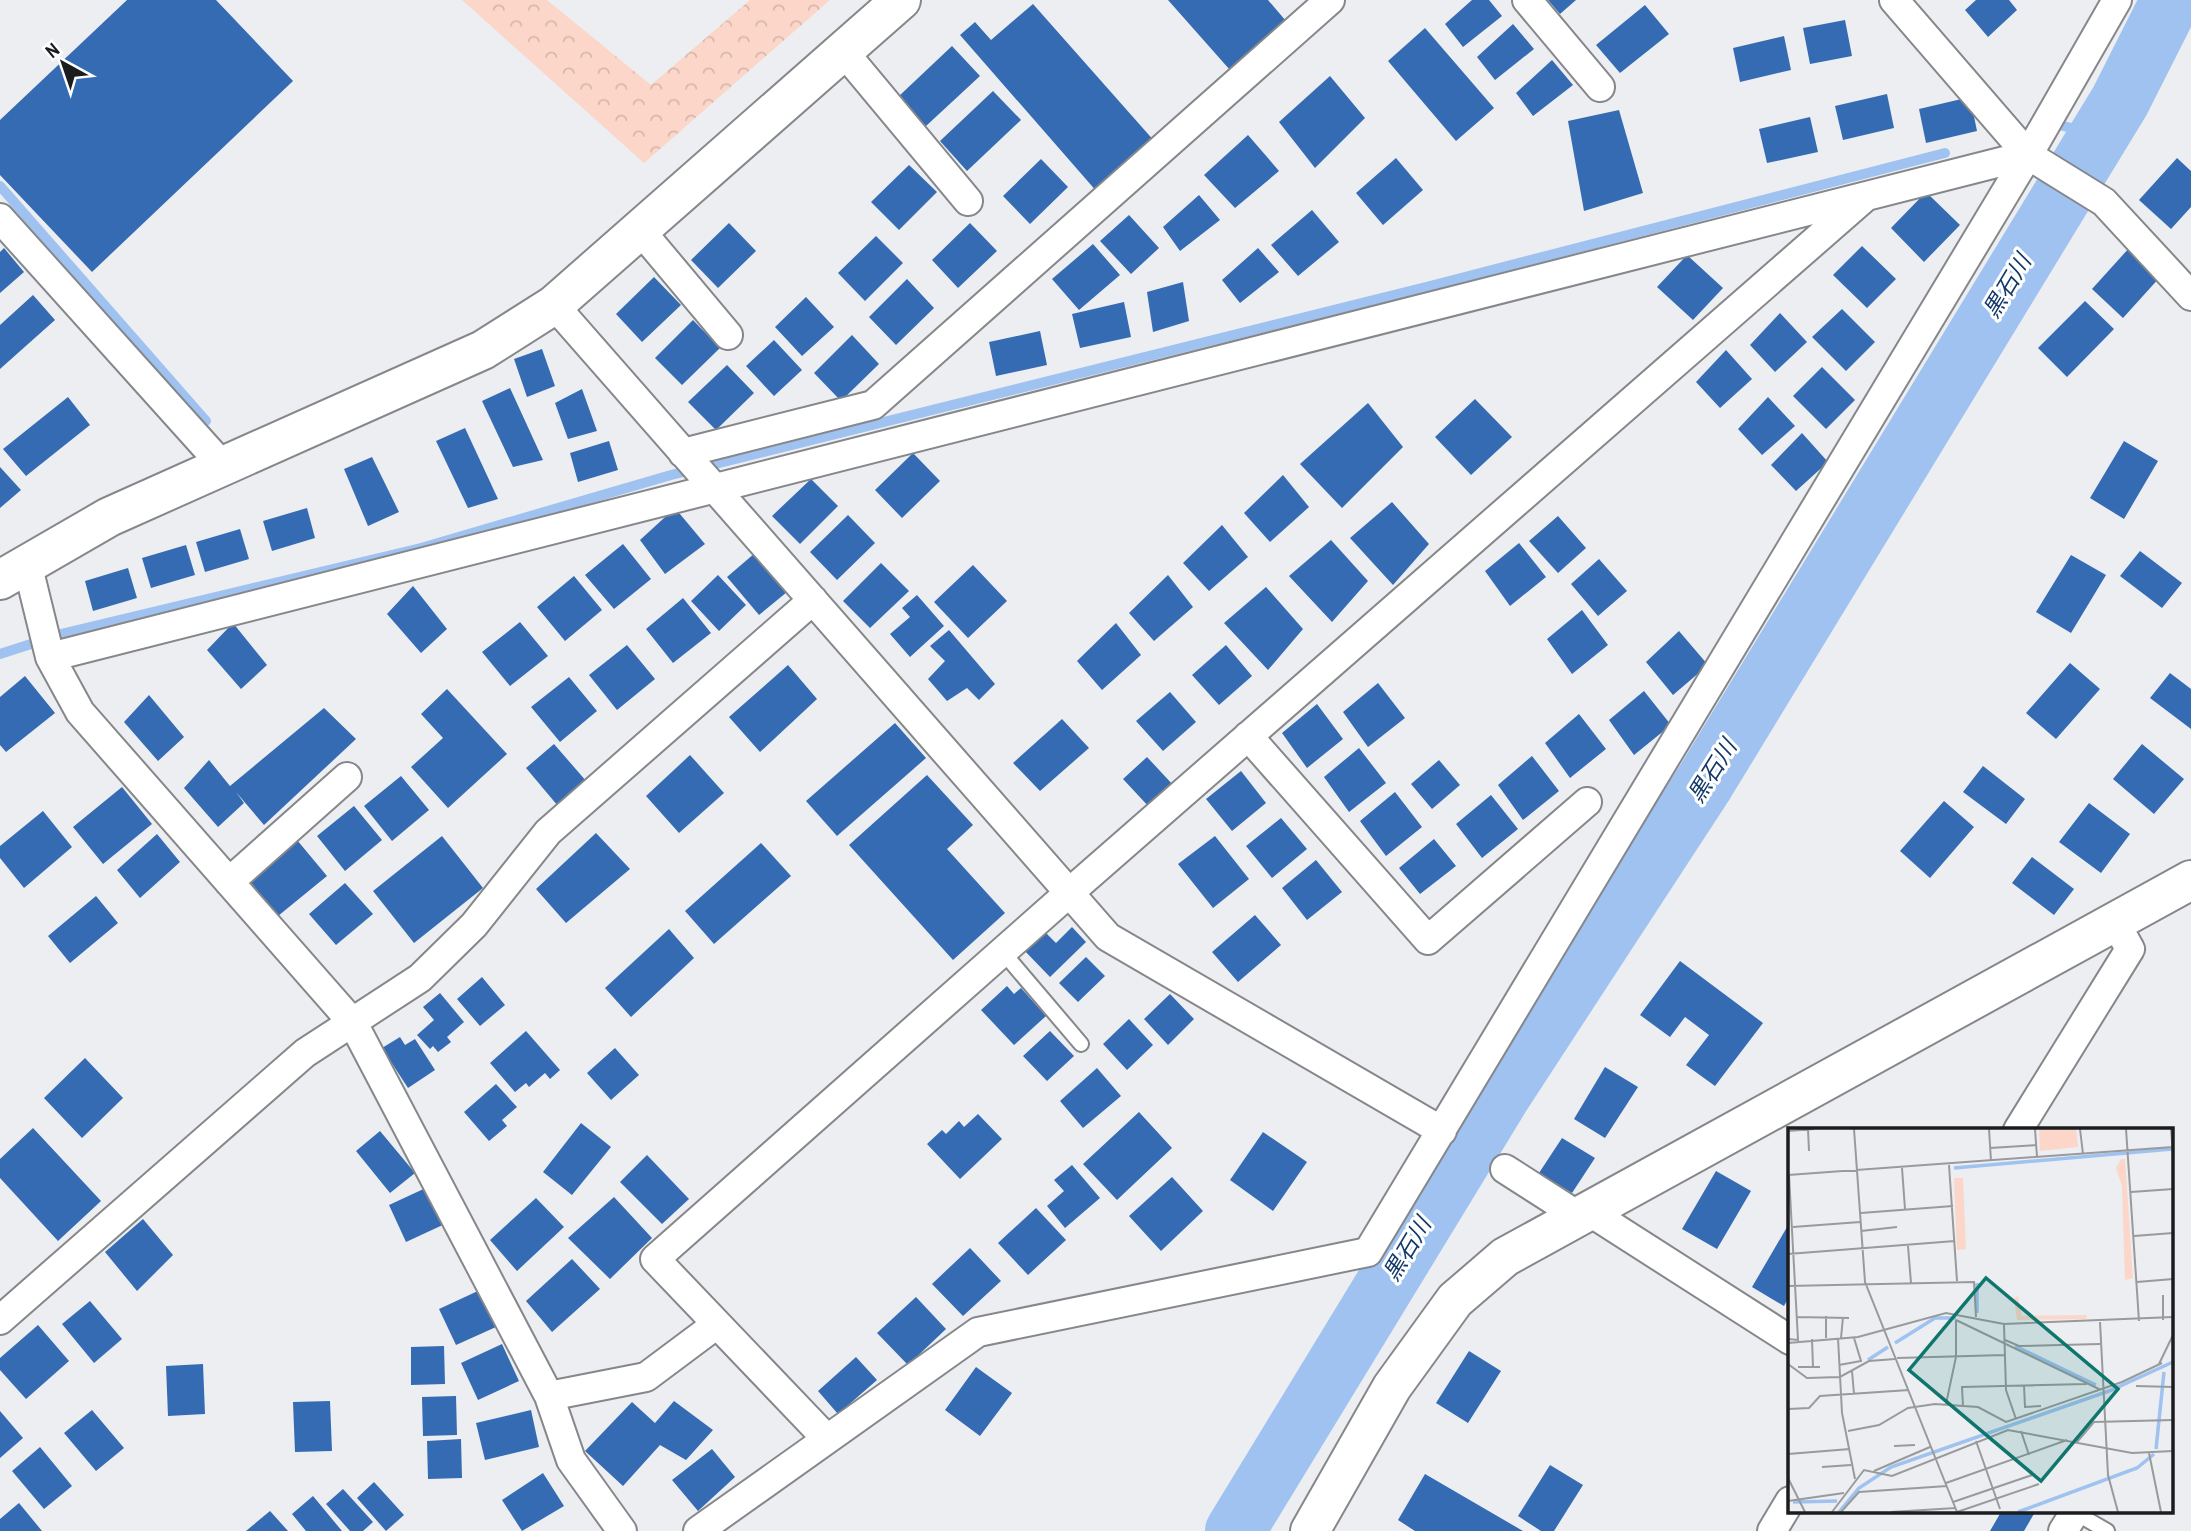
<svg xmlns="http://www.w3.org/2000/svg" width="2191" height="1531" viewBox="0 0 2191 1531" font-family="'Archivo Narrow','Noto Sans JP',sans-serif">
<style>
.forest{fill:url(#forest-crowns)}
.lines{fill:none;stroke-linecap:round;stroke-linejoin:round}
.stream{stroke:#9fc2f0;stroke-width:10}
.river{stroke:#9fc2f0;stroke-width:60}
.building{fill:#356bb2}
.lane-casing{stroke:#85878a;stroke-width:18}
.street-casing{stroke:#85878a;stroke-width:32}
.secondary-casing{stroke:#85878a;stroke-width:42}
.lane{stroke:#fff;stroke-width:14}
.street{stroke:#fff;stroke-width:28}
.secondary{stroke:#fff;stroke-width:38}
.labels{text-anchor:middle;stroke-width:6;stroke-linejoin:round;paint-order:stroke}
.water-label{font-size:23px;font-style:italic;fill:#133968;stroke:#fff}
.inset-river{fill:none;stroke:#9fc2f0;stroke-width:3.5}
.inset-road{fill:none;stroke:#989a9c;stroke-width:2}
.view{fill:#0f766e;fill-opacity:0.15;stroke:#0f766e;stroke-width:3.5}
.inset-edge{fill:none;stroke:#1b1c1d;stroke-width:3.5}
</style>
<defs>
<pattern id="forest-crowns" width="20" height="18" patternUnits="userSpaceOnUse" patternTransform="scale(1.75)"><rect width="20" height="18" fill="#fcd6c9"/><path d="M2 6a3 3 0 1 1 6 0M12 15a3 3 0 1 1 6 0" fill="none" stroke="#d7b7ac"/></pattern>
</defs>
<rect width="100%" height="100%" fill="#eceef1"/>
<path class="forest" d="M462,0H547L651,85L750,0H830L644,163Z"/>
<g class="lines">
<path class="stream" d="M2059,125L2076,129L2120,101
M0,186L206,421
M0,654L65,633L421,548L671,475L1434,285L1945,153"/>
<path class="river" d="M1235,1531L1502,1093L1705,782L2120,101L2171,0"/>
</g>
<path class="building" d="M127,0H216L293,81L92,272L0,175V120Z
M1168,0H1268L1286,21L1230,70Z
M1472,0H1489L1502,16L1463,47L1445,24Z
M1548,0H1576L1560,14Z
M1976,0H2009L2017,10L1988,37L1965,10Z
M1033,4L1156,143L1098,193L960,35L975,22L991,40Z
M1645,5L1669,34L1620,73L1596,45Z
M1845,20L1852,56L1810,64L1803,28Z
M1513,24L1534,49L1495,80L1477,57Z
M1425,28L1494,108L1456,141L1388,61Z
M1784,36L1791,70L1740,82L1733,48Z
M952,46L980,76L926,126L898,97Z
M1552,60L1573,85L1533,116L1516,93Z
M1330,76L1365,118L1315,168L1279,122Z
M993,91L1021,120L967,171L940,141Z
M1887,94L1894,128L1843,140L1835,106Z
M1970,97L1977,131L1926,143L1919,109Z
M1619,110L1643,193L1584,211L1568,121Z
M1810,117L1818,152L1767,163L1759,129Z
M1248,135L1279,171L1235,208L1204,175Z
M1396,158L1423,190L1383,225L1356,193Z
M2177,158L2191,171V207L2171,229L2139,200Z
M1041,159L1068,187L1030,224L1003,196Z
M909,165L937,192L899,230L871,202Z
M1926,192L1960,225L1924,262L1891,228Z
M1199,195L1220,220L1180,251L1163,227Z
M1312,210L1339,242L1298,276L1271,245Z
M1129,215L1159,248L1131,274L1100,241Z
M729,223L756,251L718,288L691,260Z
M970,223L997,251L958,288L932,260Z
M876,236L903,263L865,301L838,273Z
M1093,244L1120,275L1079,310L1052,279Z
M1862,246L1896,279L1867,308L1833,275Z
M2130,247L2161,276L2123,318L2092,289Z
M4,248L24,272L0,293V252Z
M1258,248L1279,272L1240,303L1222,280Z
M1687,255L1723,288L1693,320L1657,287Z
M654,277L681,305L642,342L616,314Z
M907,279L934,308L896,345L869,317Z
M1183,282L1189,321L1153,332L1147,292Z
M33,295L55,320L0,369V325Z
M806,297L834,327L802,356L775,327Z
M2085,301L2114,329L2067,377L2038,348Z
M1124,302L1131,337L1080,348L1072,314Z
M1842,309L1875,342L1846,371L1812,337Z
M1780,313L1807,342L1775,372L1750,345Z
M693,320L720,348L682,385L655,358Z
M1040,331L1047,365L996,376L989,342Z
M852,335L879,364L841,401L814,373Z
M774,340L802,370L774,396L746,366Z
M542,349L555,386L527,397L514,359Z
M1726,350L1752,379L1720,408L1696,382Z
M727,365L754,393L716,430L688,402Z
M1822,367L1855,400L1826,429L1793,396Z
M510,388L543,460L513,467L482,401Z
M582,389L597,431L568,439L555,403Z
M68,397L90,425L26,476L3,449Z
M1768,397L1795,426L1762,455L1738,429Z
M1475,399L1512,437L1471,475L1435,437Z
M1368,403L1403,447L1342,508L1300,464Z
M465,428L498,499L468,508L436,441Z
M1802,433L1828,462L1796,491L1771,465Z
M609,441L618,470L578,482L570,453Z
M2124,441L2158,461L2124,519L2090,498Z
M913,453L940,481L902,518L875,490Z
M372,457L399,512L368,526L344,469Z
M0,467L21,490L0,508Z
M1283,475L1309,507L1270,542L1244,513Z
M811,479L838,506L800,544L772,516Z
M1392,502L1429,544L1393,585L1350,538Z
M307,508L315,538L272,551L263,521Z
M675,508L705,544L665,574L640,540Z
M848,515L875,543L837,580L810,552Z
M1558,516L1586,548L1558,573L1529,541Z
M1222,525L1248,557L1209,591L1183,563Z
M240,529L249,559L205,572L196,542Z
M1331,540L1368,581L1332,622L1289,576Z
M1519,543L1546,577L1510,606L1485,571Z
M623,544L651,579L614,609L585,575Z
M186,545L195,575L151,588L142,558Z
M2140,551L2182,583L2162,608L2120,576Z
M755,553L787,592L759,615L727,577Z
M2071,555L2106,575L2071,633L2036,612Z
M1599,559L1627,591L1598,616L1571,584Z
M881,563L909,591L870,628L843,601Z
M973,565L1007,601L968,638L934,602Z
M128,568L137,598L93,611L85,581Z
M718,575L746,605L719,631L691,601Z
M1168,575L1193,607L1154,641L1129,613Z
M574,576L602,610L565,641L537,607Z
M413,586L447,629L421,653L387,614Z
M1266,587L1303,629L1268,670L1224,623Z
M917,595L944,626L910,657L890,634L910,617L902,608Z
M683,598L711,633L673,663L646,629Z
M1582,610L1608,645L1572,674L1547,639Z
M520,622L548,656L510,686L482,652Z
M233,623L267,665L241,689L207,650Z
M1116,623L1141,655L1102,690L1077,661Z
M949,630L995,684L979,700L967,688L947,701L928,679L945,661L930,646Z
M1679,631L1708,665L1673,695L1646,662Z
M627,645L655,679L617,710L589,675Z
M1226,645L1252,676L1219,705L1192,675Z
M2070,663L2100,689L2056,739L2026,713Z
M788,665L817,699L760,752L729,717Z
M2170,673L2191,689V729L2150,698Z
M25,676L55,713L6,752L0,745V697Z
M569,677L597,711L560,742L531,707Z
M1378,683L1405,718L1368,747L1343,712Z
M447,689L507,754L448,808L411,767L443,738L421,714Z
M1644,691L1671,725L1634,755L1609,720Z
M1170,692L1196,722L1163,751L1136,721Z
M149,695L184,737L158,761L124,722Z
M1317,704L1343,739L1307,768L1282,733Z
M324,708L356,739L264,825L236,792L244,803L218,827L184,788L209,760L230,786Z
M1579,714L1606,749L1570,778L1545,743Z
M1062,719L1089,748L1040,791L1013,763Z
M895,723L926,758L837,836L806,801Z
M554,744L587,782L558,806L526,768Z
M2142,744L2184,779L2154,814L2113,779Z
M1359,748L1386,783L1349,812L1324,777Z
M690,755L724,793L679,833L646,796Z
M1532,756L1559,791L1523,820L1498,785Z
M1147,757L1174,786L1150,808L1123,779Z
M1439,760L1460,785L1432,809L1411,784Z
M1983,766L2025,799L2006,824L1963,792Z
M1241,771L1266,803L1232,831L1206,799Z
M927,775L973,825L947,849L1005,913L953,960L849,845Z
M401,776L429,810L392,841L364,806Z
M122,787L152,824L103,864L73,827Z
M1395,792L1422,827L1386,856L1360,821Z
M1491,795L1518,829L1482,858L1456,824Z
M1944,801L1974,827L1930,878L1900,851Z
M2089,803L2130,834L2101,873L2059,842Z
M354,806L382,840L345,871L317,836Z
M43,811L72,847L24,888L0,858V846Z
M1281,818L1307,849L1272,878L1246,846Z
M596,833L630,869L566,923L536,889Z
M157,834L180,862L140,898L117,870Z
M442,836L483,888L414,943L373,891Z
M1215,836L1249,879L1213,908L1178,864Z
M1434,839L1456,866L1420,894L1399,868Z
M297,840L327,876L278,916L248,879Z
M761,843L791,876L714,944L685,911Z
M2032,857L2074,889L2054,915L2012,883Z
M1316,860L1342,892L1307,920L1282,888Z
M345,883L373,914L336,945L309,914Z
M96,896L118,923L70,963L48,936Z
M1255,915L1281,945L1238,982L1212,952Z
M1072,927L1086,942L1050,977L1022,948L1042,929L1056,943Z
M669,929L694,958L631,1017L605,988Z
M1086,957L1105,976L1078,1002L1059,983Z
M1680,961L1763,1023L1715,1086L1686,1065L1709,1035L1685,1017L1670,1037L1640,1015Z
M482,977L505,1005L480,1026L457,999Z
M1007,986L1014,994L1021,988L1046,1016L1014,1045L981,1010Z
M440,993L464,1022L447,1037L451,1042L438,1052L433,1046L430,1049L417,1035L434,1020L423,1007Z
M1170,994L1194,1019L1168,1045L1144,1019Z
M1129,1019L1153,1045L1127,1070L1103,1044Z
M526,1031L560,1070L550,1079L545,1073L529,1087L526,1083L515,1092L490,1063Z
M1050,1031L1074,1056L1047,1081L1023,1056Z
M400,1037L405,1045L415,1039L435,1070L408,1088L382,1048Z
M615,1048L639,1075L611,1100L587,1073Z
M85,1058L123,1098L82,1138L44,1098Z
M1605,1067L1638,1087L1605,1138L1574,1119Z
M1097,1068L1121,1096L1083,1128L1060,1101Z
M496,1084L517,1107L502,1120L507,1126L489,1141L464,1112Z
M1139,1112L1172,1148L1117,1200L1083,1164Z
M978,1114L1002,1139L960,1179L927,1144L942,1130L946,1134L959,1121L964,1127Z
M581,1123L611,1147L572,1195L543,1172Z
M33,1128L101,1201L58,1241L0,1178V1159Z
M380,1131L415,1173L390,1193L356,1151Z
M1263,1132L1307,1162L1273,1211L1230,1180Z
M1562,1138L1595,1158L1572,1193L1539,1173Z
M647,1155L689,1199L662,1224L620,1182Z
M1072,1165L1100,1198L1065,1228L1047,1206L1064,1191L1054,1180Z
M1716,1171L1751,1191L1717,1249L1682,1229Z
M1172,1177L1203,1211L1161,1251L1129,1216Z
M430,1186L447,1223L406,1242L389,1205Z
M614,1197L652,1238L610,1279L568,1238Z
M536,1198L564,1227L517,1271L490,1240Z
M1036,1208L1066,1240L1028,1275L998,1243Z
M143,1219L173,1255L137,1291L105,1252Z
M1790,1222V1295L1784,1306L1752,1287Z
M970,1248L1001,1281L963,1316L932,1284Z
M572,1259L600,1289L552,1332L526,1301Z
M480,1290L496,1327L456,1345L439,1309Z
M916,1297L946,1329L908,1365L877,1333Z
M90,1301L122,1339L94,1363L62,1324Z
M38,1325L69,1361L26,1399L0,1370V1358Z
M502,1344L519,1381L478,1400L461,1363Z
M444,1346L445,1384L411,1385V1347Z
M1469,1351L1501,1371L1468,1423L1436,1403Z
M856,1357L877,1380L838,1414L818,1391Z
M203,1364L205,1414L168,1416L166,1366Z
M976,1367L1012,1393L980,1436L945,1410Z
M456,1396L457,1435L423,1436L422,1397Z
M330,1401L332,1451L295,1452L293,1402Z
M674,1401L713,1430L686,1460L660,1445L623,1486L585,1451L632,1402L655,1423Z
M92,1410L124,1448L96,1471L64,1433Z
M531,1410L539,1447L485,1460L476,1423Z
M0,1411L23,1438L0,1458Z
M461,1439L462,1478L428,1479L427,1441Z
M40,1447L72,1486L44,1509L12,1471Z
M712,1449L735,1477L698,1511L672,1480Z
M1550,1465L1583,1485L1554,1531H1541L1518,1516Z
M543,1473L564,1506L522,1531L502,1500Z
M1425,1474L1523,1531H1415L1398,1520Z
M374,1482L404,1515L386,1531L357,1498Z
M343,1489L373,1522L363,1531H350L326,1504Z
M313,1496L342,1531H306L292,1514Z
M19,1503L42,1531H0V1519Z
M270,1511L288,1531H246Z
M2001,1512H2035L2024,1531H1990Z"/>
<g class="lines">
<defs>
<path id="lane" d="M1002,951L1081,1044
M2074,1512L2107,1531"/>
<path id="street" d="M1527,0L1600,87
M1894,0L2028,155L2104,202L2191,296
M843,51L968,201
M0,218L223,466
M640,230L728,335
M554,305L1108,937L1442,1131
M683,453L873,405L1330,0
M27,563L50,657L80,712L353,1023L549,1396L571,1460L622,1531
M50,657L2028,155
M1248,736L1428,940L1587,802
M229,882L347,777
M2018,1130L2130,949L2115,922
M1505,1169L1580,1217
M1590,1212L1790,1340
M0,1320L305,1053L420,978L474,925L548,832L813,600
M549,1396L646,1377L717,1324
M827,1439L655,1259L1070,892L1863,199
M698,1531L978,1332L1368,1252L2028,155L2117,0
M1772,1531L1790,1501
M2063,1531L2075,1512"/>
<path id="secondary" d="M0,580L109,517L483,350L554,305L901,0
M1310,1531L1392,1387L1455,1300L1505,1257L2191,880"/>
</defs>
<use href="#lane" class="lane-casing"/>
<use href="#street" class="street-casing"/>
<use href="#secondary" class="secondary-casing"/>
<use href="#lane" class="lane"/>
<use href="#street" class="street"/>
<use href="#secondary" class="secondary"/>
</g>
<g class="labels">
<g class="water-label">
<text transform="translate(2007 286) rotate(-59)" y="8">黒石川</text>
<text transform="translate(1712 771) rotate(-58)" y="8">黒石川</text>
<text transform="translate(1407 1249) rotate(-59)" y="8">黒石川</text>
</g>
</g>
<g transform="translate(1788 1128)">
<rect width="385" height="385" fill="#eceef1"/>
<path d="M251,1H288L290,19L252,23Z" fill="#fcd6c9"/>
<path d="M333,31H337L345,150L337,152L334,58L328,40ZM166,50H175L178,121L169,122ZM230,168L234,188L299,187L298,191L229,192L226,170Z" fill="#fcd6c9"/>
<path class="inset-river" d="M166,40L384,21M189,155V185M107,215L147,190H168M227,218L308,257M80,232L100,219M368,321L376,244M5,374L49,373M51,384L71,360L103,339L321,263L385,234M230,384L349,340L366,326"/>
<path class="inset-road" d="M20,1L21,23M66,1L77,154L169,384M201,1L203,33M247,1L249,29M292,1L295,26M338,1L351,193M383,1L385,26M0,3L26,1M202,20L248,17M161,37L169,153M114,40L117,81M0,47L385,19M343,64L385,61M73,85L165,78M5,99L72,94M73,103L109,99M346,108L385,105M120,118L123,155M0,126L167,113M349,154L385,151M0,158L186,154L188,189M375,167V192M38,188V210M9,189L61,190M168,192L313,262M312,194L320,347L330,384M216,197L218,262L228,291M50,210L54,285L67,351M53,210L55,189M0,211L10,212L1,47M24,211L25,239M217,212L231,218L312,216M0,215L70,209L158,185L216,196L385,189M109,230L217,227M0,236L19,250L52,249L81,233L107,231M371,236L385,207M51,237L73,233L66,210M10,239H32M64,243L66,266M236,257L237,279L253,278M348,258L385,259M158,276L168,229V192M175,278L174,259L299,256M0,281L21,280L32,268L121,262M60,303L91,297L120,280L147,276L190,279L218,294L334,254L374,235M233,303L241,327M188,313L212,381M289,314L306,294L385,292M106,318L127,317M361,325L373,384M0,326L62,321M34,339L63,337M86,343L142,319M0,350L17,384M158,355L279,312M0,373L56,365M165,374L247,346M44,384L76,342L104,348L220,302L344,325L385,323M53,384L71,364L159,358M103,384L168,380M169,384L251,356"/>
<path class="view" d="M198,150L330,261L253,353L121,242Z"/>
<rect width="385" height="385" class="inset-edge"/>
</g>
<g transform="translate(63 63) rotate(320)" stroke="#ffffff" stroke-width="5" paint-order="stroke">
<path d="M0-5L12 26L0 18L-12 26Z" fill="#1b1c1d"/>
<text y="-10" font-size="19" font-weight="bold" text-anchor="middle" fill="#1b1c1d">N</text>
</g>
</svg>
